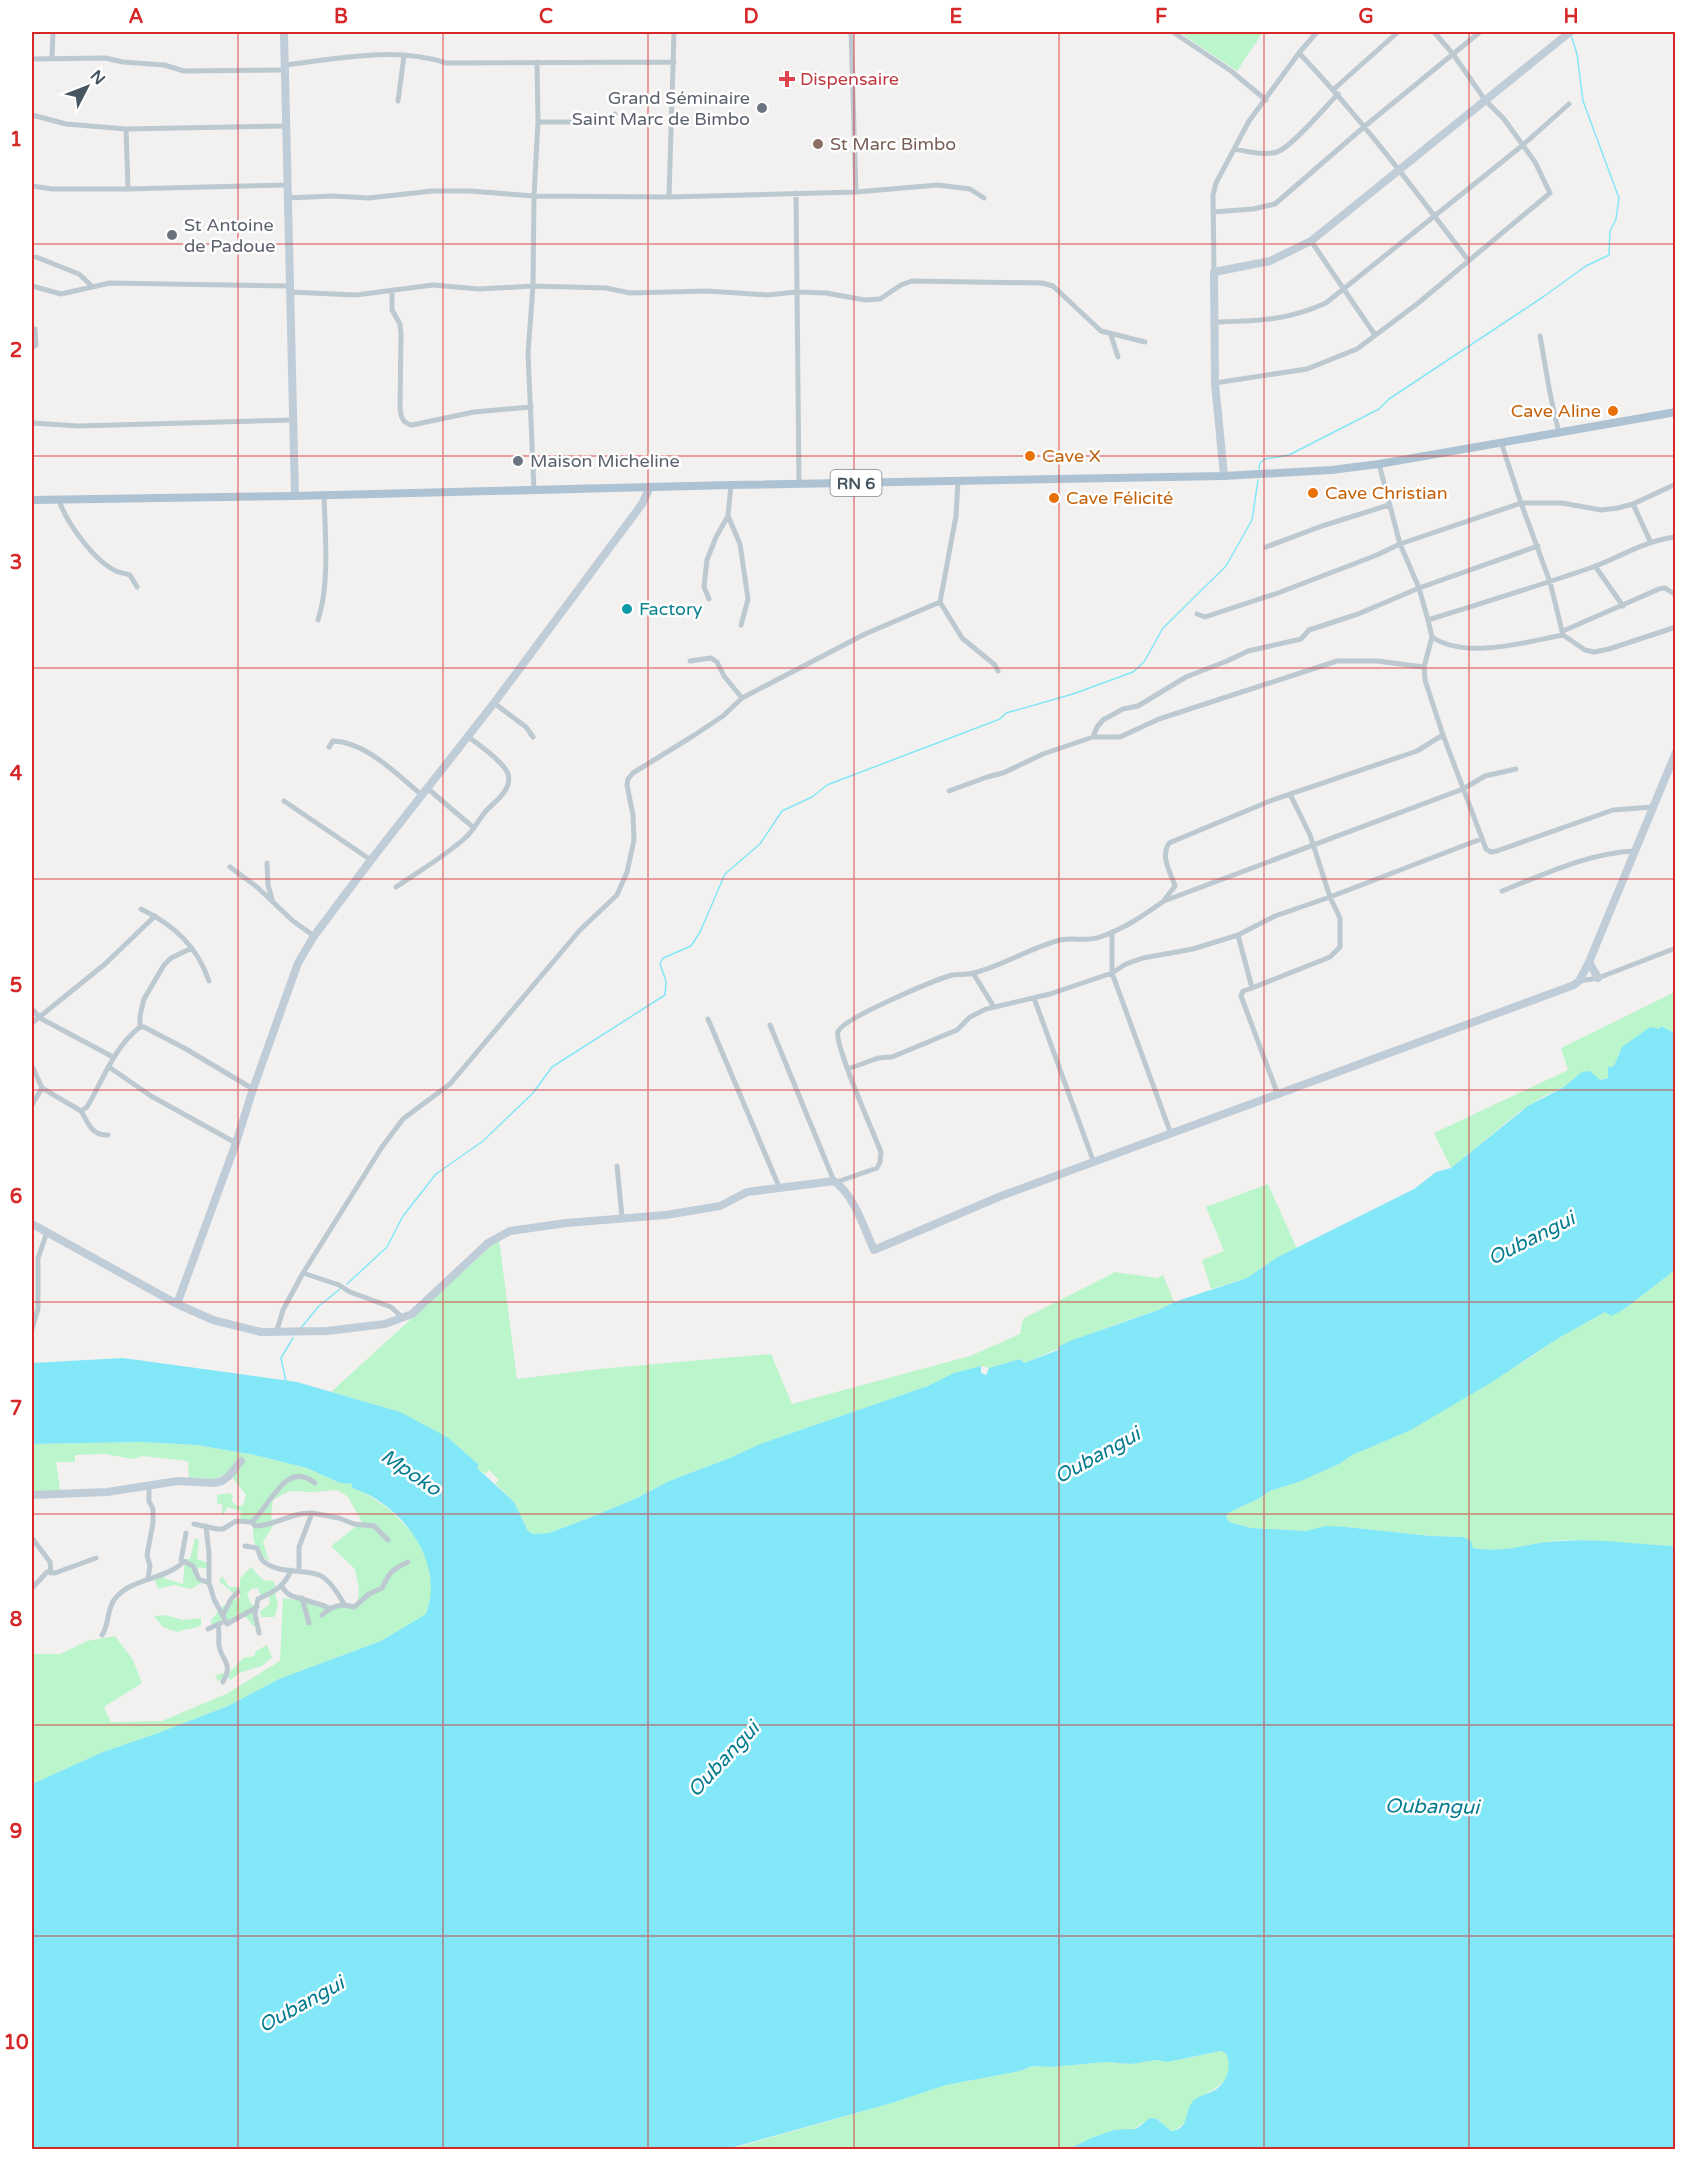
<svg xmlns="http://www.w3.org/2000/svg" width="1707" height="2181" viewBox="0 0 1707 2181" font-family="'Varela Round',sans-serif">
<style>
.green{fill:#baf5cc}
.water{fill:#82e7f7}
.lines{fill:none;stroke-linecap:round;stroke-linejoin:round}
.stream{stroke:#82e7f7;stroke-width:1.5}
.street{stroke:#bcc9d1;stroke-width:5}
.secondary{stroke:#bfcdd9;stroke-width:8}
.primary{stroke:#adc2d2;stroke-width:8}
.grid{fill:none;stroke:#d62828;stroke-width:1.5;stroke-opacity:0.55}
.health-dot{fill:#e0444e;stroke:#fff;stroke-width:2}
.worship-dot{fill:#6b7280;stroke:#fff;stroke-width:2}
.education-dot{fill:#8d6e63;stroke:#fff;stroke-width:2}
.food-dot{fill:#e8710a;stroke:#fff;stroke-width:2}
.culture-dot{fill:#0f9aa8;stroke:#fff;stroke-width:2}
.labels{text-anchor:middle;stroke-width:5;stroke-linejoin:round;paint-order:stroke}
.shield{fill:#fff;stroke:#7e8990;stroke-width:1.5}
.shield-label{font-size:16px;font-weight:bold;fill:#465660}
.health-label{font-size:18px;fill:#be3a42;stroke:#fff;text-anchor:start}
.worship-label{font-size:18px;fill:#5b616d;stroke:#fff;text-anchor:start}
.education-label{font-size:18px;fill:#785e54;stroke:#fff;text-anchor:start}
.food-label{font-size:18px;fill:#c56008;stroke:#fff;text-anchor:start}
.culture-label{font-size:18px;fill:#0d838f;stroke:#fff;text-anchor:start}
.water-label{font-size:20px;font-style:italic;fill:#047c8f;stroke:#fff}
.neatline{fill:none;stroke:#d62828;stroke-width:2}
.grid-label{font-size:20px;text-anchor:middle;font-weight:bold;fill:#d62828}
</style>
<rect width="100%" height="100%" fill="#f3f0f0"/>
<path class="green" d="M1179,32H1263L1237,71Z
M1675,992V1033L1661,1026L1659,1029H1656L1619,1052L1617,1062L1614,1066L1608,1067V1078L1564,1087L1544,1096L1519,1112L1451,1168L1434,1133L1568,1070L1561,1048Z
M1268,1184L1297,1249L1276,1258L1247,1278L1211,1289L1202,1260L1224,1251L1206,1207Z
M499,1239L517,1379L599,1369L771,1354L792,1404L970,1356L1020,1334L1023,1319L1115,1272L1157,1278L1163,1275L1174,1302L1161,1309L1111,1326L1024,1363L1020,1359L989,1368L981,1366L954,1373L928,1386L760,1444L730,1458L669,1481L637,1498L589,1518L549,1533L533,1534L528,1531L514,1502L495,1483L499,1480L489,1470L485,1474L476,1467L478,1466L400,1412L331,1392Z
M1675,1270V1546C1639,1545 1601,1540 1564,1540C1533,1541 1505,1555 1473,1548L1463,1537L1431,1536L1346,1527L1306,1531L1251,1528L1229,1522L1226,1518L1228,1513L1258,1499L1270,1491L1301,1481L1339,1464L1352,1455L1409,1431L1528,1359L1557,1339L1605,1312L1623,1310Z
M141,1442L197,1445L255,1455L307,1468L340,1483L353,1484L352,1488L362,1491L389,1509L411,1531L417,1540L428,1562L432,1593L426,1614L381,1641L279,1679L228,1706L158,1733L103,1752L32,1784V1654H60L87,1641L115,1636L133,1660L142,1683L104,1707L111,1722L162,1721L226,1694L280,1661L283,1598L355,1609L358,1602L359,1589L355,1569L331,1546L362,1522L348,1497L338,1490L312,1492L289,1491L273,1500L271,1516L275,1523L263,1542L269,1561C254,1552 253,1542 253,1525L240,1520L241,1511L227,1507L224,1515H221L223,1505L217,1503V1495L230,1493L233,1496L231,1500L235,1505L243,1506L246,1495L229,1473L214,1479L189,1478L188,1461L142,1456L134,1459L105,1454L75,1455V1462H56L60,1490L32,1492V1444Z
M195,1538L199,1540L197,1559L208,1563L207,1569L199,1567L196,1577L202,1583L190,1589L174,1585L158,1589L154,1578L162,1575L166,1579L183,1584L185,1559H190Z
M251,1567L263,1580L273,1581L279,1591L275,1593L278,1606L274,1617H261L260,1611L269,1605L270,1599L267,1595L261,1597L258,1588L251,1589L247,1594L251,1604L256,1606L253,1612L256,1625L253,1626L247,1618L241,1615L227,1622L225,1619L212,1626L211,1620L223,1606L240,1597V1592L234,1594L219,1581L222,1576L229,1587H240V1578Z
M164,1615L184,1620L201,1618V1625C193,1630 186,1628 177,1632L163,1627L154,1616Z
M267,1645L272,1657L262,1666L239,1673L231,1680L228,1678L218,1681L215,1676L222,1673L227,1675L243,1658L254,1656L256,1651Z
M1221,2051L1226,2053C1242,2090 1198,2088 1188,2111C1187,2114 1187,2118 1187,2121L1174,2131L1167,2129L1158,2119L1142,2123L1133,2130H1114L1091,2138L1069,2149L727,2150L892,2103L946,2085L1020,2071L1032,2066L1052,2067L1106,2062L1131,2064L1156,2060L1167,2062Z"/>
<path class="water" d="M1661,1026L1675,1033V1270L1623,1310L1611,1316L1605,1312L1557,1339L1492,1382L1409,1431L1352,1455L1339,1464L1301,1481L1270,1491L1258,1499L1228,1513L1226,1517L1229,1522L1251,1528L1306,1531L1326,1526L1346,1527L1431,1536L1463,1537L1471,1541L1473,1548C1507,1554 1528,1542 1560,1541C1599,1538 1637,1545 1675,1546V2149H1069L1091,2138L1114,2130L1136,2129L1150,2118L1157,2119L1171,2131C1191,2129 1183,2111 1194,2100C1199,2096 1204,2095 1211,2092C1226,2086 1233,2068 1226,2053L1221,2051L1167,2062L1156,2060L1131,2064L1106,2062L1052,2067L1032,2066L1020,2071L946,2085L892,2103L727,2149H32V1784L103,1752L158,1733L228,1706L279,1679L381,1641L426,1614C446,1562 401,1503 352,1488V1484L340,1483L307,1468L255,1455L197,1445L141,1442L32,1444V1363L123,1358L297,1382L400,1412L447,1437L479,1465L477,1468L514,1502L528,1531L533,1534L549,1533L589,1518L637,1498L669,1481L730,1458L760,1444L928,1386L954,1373L981,1366V1373L986,1375L989,1368L1020,1359L1024,1363L1058,1350V1347L1070,1341L1161,1309L1174,1302L1247,1278L1276,1258L1414,1189L1436,1172L1451,1168L1528,1106L1564,1087L1582,1072L1590,1071L1600,1080L1608,1078V1067L1614,1066L1622,1047L1650,1027L1659,1029Z"/>
<g class="lines">
<path class="stream" d="M1259,469L1260,463L1265,459L1289,455L1379,409L1389,399L1543,297L1586,266L1609,255L1610,231L1616,219L1619,198L1583,101L1577,54L1571,35
M347,1284L387,1247L403,1216L436,1174L483,1141L533,1093L552,1067L665,995L666,981L660,964L663,958L691,946L700,932L725,874L760,844L782,811L812,797L827,785L1000,719L1006,713L1073,694L1133,672L1144,662L1163,628L1226,566L1252,520L1258,480
M300,1329L319,1306L340,1289
M286,1382L281,1358L293,1338"/>
<path class="street" d="M851,32L856,192
M1173,32L1231,71L1266,100
M1299,53C1361,118 1414,189 1468,260
M52,58L53,32
M32,59L105,58L123,62L164,65L184,71L284,70
M284,65C336,59 395,46 446,63L674,62
M1334,89L1398,32
M398,101L404,56
M32,115L66,124L126,129L285,126
M538,122H601L615,114
M126,129L128,189
M1234,149C1246,151 1264,156 1277,152C1291,148 1326,106 1338,94
M32,186L52,189H128L287,185
M796,193L799,484
M669,197L674,32
M287,198L332,196L369,198L432,191H470L534,196L669,197L856,192L938,185L970,189L984,198
M1213,212L1253,209L1275,204L1365,126L1480,32
M1311,241L1375,335
M36,257L79,274L93,287
M1214,272L1213,195L1216,183L1249,121L1299,53L1317,32
M32,286L61,294L110,283L289,286
M392,290V310L400,324L401,333L400,408C401,417 402,423 412,425L474,412L531,407
M289,292L356,295L433,285L479,289L533,286L606,288L630,293L707,291L768,295L796,292L826,293L865,300L880,299L901,285L912,281L1042,283L1053,286L1101,331L1145,342
M1215,322C1257,321 1286,321 1326,303L1523,145L1569,104
M1111,335L1118,357
M1540,336C1546,368 1550,401 1559,432
M32,348L36,345L35,329
M1215,383L1307,369L1357,349L1417,304L1550,193L1535,162L1504,119L1485,100L1453,54L1434,32
M32,423L78,426L292,420
M1501,442L1521,503L1550,582L1563,635
M1379,464L1400,544L1419,588L1428,620L1432,637L1424,667L1425,680L1443,735L1486,849L1491,852L1497,851L1613,810L1653,807
M731,485L728,516L740,544L748,599L741,625
M534,490L528,353L533,286L534,196L538,122L537,62
M59,500C66,522 94,561 116,571C120,573 125,573 130,575L137,587
M1633,504L1651,543
M1266,547L1322,526L1389,505
M1595,566L1623,606
M709,599L704,587L707,560L716,537L728,516
M940,602L962,638L995,665L998,671
M1197,614L1205,617L1278,593L1377,555L1400,544L1521,503H1562L1601,510L1618,508L1633,504L1676,484
M318,620C330,584 325,533 324,495
M1428,620C1483,603 1538,586 1593,567C1620,557 1646,540 1676,537
M1563,631L1659,589L1665,588L1676,595
M1432,637C1466,660 1525,642 1563,635L1585,650L1594,652L1609,649L1676,627
M690,661L711,658L717,662L724,676L742,698
M494,703L526,727L533,737
M1093,737L1097,727L1103,720L1123,709L1138,706L1186,677L1227,661L1248,651L1301,639L1309,630L1358,614L1419,588L1538,546
M329,747L333,741C367,742 397,775 422,795
M427,788L474,828
M949,791L987,777L1003,773L1043,754L1093,737H1120L1159,719L1337,661H1377L1424,667
M284,801L371,860
M267,863L268,885L272,899
M230,867L257,887L293,921L314,936
M396,887C419,871 444,857 465,838C473,831 478,821 485,812C494,802 513,790 508,774C504,762 478,744 467,736
M1502,891C1545,874 1588,853 1635,851
M1165,899L1175,886C1170,871 1160,857 1169,843L1270,801L1417,751L1443,735
M141,909C174,925 197,946 209,981
M1112,933V973L1171,1134
M1238,935L1252,988
M973,973L994,1007
M1579,981L1598,978L1676,948
M1034,998L1094,1163
M32,1009L40,1018L113,1057
M708,1019L780,1189
M32,1023L105,964L155,916
M770,1025L834,1181
M140,1027V1016L144,999L164,965L171,958L192,948
M32,1066L42,1088
M109,1067L151,1096L236,1143
M848,1069L878,1058L892,1057L957,1030L970,1017L986,1009L1050,994L1112,973L1126,964L1143,958L1193,949L1238,935L1275,916L1330,897L1481,839
M1278,1095L1241,996L1243,991L1252,988L1330,957L1340,947V918L1330,897L1310,835L1290,794
M32,1105L42,1088L81,1111L87,1107C103,1080 114,1047 140,1027H144L186,1049L253,1089
M81,1111C88,1122 91,1136 108,1135
M617,1166L622,1217
M837,1182L877,1168L880,1162L881,1152C874,1134 834,1044 838,1032C841,1019 935,980 952,975C959,974 967,975 974,973C1004,965 1030,948 1060,940C1073,937 1088,942 1100,937C1124,929 1144,915 1164,901L1463,789L1485,776L1516,769
M303,1273L339,1285L350,1292L391,1307L403,1318
M32,1329L38,1309V1258L47,1232
M276,1333L283,1310L303,1273L382,1147L403,1119L450,1084L580,930L617,895L627,872L634,840L633,815L627,785L628,779L633,773L693,736L723,716L742,698L865,634L940,602L956,516L958,481
M252,1522C270,1506 286,1459 315,1483
M194,1524L217,1529H223L236,1521L252,1522L255,1526C275,1526 292,1512 312,1513
M206,1526L209,1554V1583L214,1599L227,1624L257,1607
M186,1533L181,1560L193,1566L199,1579L209,1583
M32,1538L50,1562L51,1573
M245,1546L257,1548C259,1552 260,1558 263,1561C277,1574 303,1569 319,1575C329,1579 339,1595 344,1604
M299,1571V1547L312,1513L339,1518L354,1524L374,1526L388,1540
M148,1578L150,1566L147,1555L153,1523V1509L149,1501V1485
M282,1587L287,1593L292,1596L325,1606L329,1609
M32,1588L47,1572L55,1573L96,1558
M302,1598L309,1623
M223,1615L231,1599L238,1592
M322,1615C332,1606 341,1603 354,1607L369,1594L382,1588C390,1572 391,1570 408,1562
M218,1625C220,1632 218,1638 219,1645C221,1661 234,1662 223,1682
M208,1629L221,1623
M259,1633L255,1614L258,1599C274,1592 285,1586 291,1570
M102,1635C109,1625 107,1610 114,1600C131,1577 166,1580 183,1562"/>
<path class="secondary" d="M284,32L295,496
M1224,476L1215,383L1214,272L1270,261L1311,241L1570,32
M1589,962L1598,978
M32,1224L177,1304L213,1320L261,1332L327,1331L385,1324L412,1314L488,1243L510,1231L566,1223L666,1215L720,1206L747,1192L834,1181C854,1195 864,1228 874,1250L1001,1196L1574,985L1579,981L1589,962L1676,752
M177,1304L236,1143L253,1089L298,963L314,936L371,860L494,703L642,504L650,487
M32,1495L107,1492L178,1481L214,1483L222,1481L229,1476L241,1461"/>
<path class="primary" d="M32,500L295,496L731,485L1224,476L1331,470L1379,464L1676,412"/>
</g>
<path class="grid" d="M238,32V2150M443,32V2150M648,32V2150M854,32V2150M1059,32V2150M1264,32V2150M1469,32V2150M32,244H1676M32,456H1676M32,668H1676M32,879H1676M32,1090H1676M32,1302H1676M32,1514H1676M32,1725H1676M32,1936H1676"/>
<path class="health-dot" d="M784 70h6v6h6v6h-6v6h-6v-6h-6v-6h6z"/>
<g class="worship-dot">
<circle cx="762" cy="108" r="6"/>
<circle cx="172" cy="235" r="6"/>
<circle cx="518" cy="461" r="6"/>
</g>
<circle class="education-dot" cx="818" cy="144" r="6"/>
<g class="food-dot">
<circle cx="1613" cy="411" r="6"/>
<circle cx="1030" cy="456" r="6"/>
<circle cx="1313" cy="493" r="6"/>
<circle cx="1054" cy="498" r="6"/>
</g>
<circle class="culture-dot" cx="627" cy="609" r="6"/>
<g class="labels">
<rect class="shield" x="830.5" y="470" width="51" height="26" rx="4.5"/>
<g class="shield-label">
<text x="856" y="489">RN 6</text>
</g>
<g class="health-label">
<text x="800" y="85">Dispensaire</text>
</g>
<g class="worship-label">
<text x="750" y="104" text-anchor="end">Grand Séminaire<tspan x="750" dy="21">Saint Marc de Bimbo</tspan></text>
<text x="184" y="231">St Antoine<tspan x="184" dy="21">de Padoue</tspan></text>
<text x="530" y="467">Maison Micheline</text>
</g>
<g class="education-label">
<text x="830" y="150">St Marc Bimbo</text>
</g>
<g class="food-label">
<text x="1601" y="417" text-anchor="end">Cave Aline</text>
<text x="1042" y="462">Cave X</text>
<text x="1325" y="499">Cave Christian</text>
<text x="1066" y="504">Cave Félicité</text>
</g>
<g class="culture-label">
<text x="639" y="615">Factory</text>
</g>
<g class="water-label">
<text transform="translate(1531 1238) rotate(-27)" y="7">Oubangui</text>
<text transform="translate(1097 1455) rotate(-29)" y="7">Oubangui</text>
<text transform="translate(411 1472) rotate(34)" y="7">Mpoko</text>
<text transform="translate(723 1759) rotate(-47)" y="7">Oubangui</text>
<text transform="translate(1432 1806) rotate(1)" y="7">Oubangui</text>
<text transform="translate(301 2004) rotate(-29)" y="7">Oubangui</text>
</g>
</g>
<rect width="1707" height="2181" fill="none" stroke="#ffffff" stroke-width="66"/>
<g transform="translate(87 87) rotate(48)" stroke="#ffffff" stroke-width="4.5" paint-order="stroke">
<path d="M0-4.5L10 22L0 15L-10 22Z" fill="#465660"/>
<text y="-9" font-size="16" font-weight="bold" text-anchor="middle" fill="#465660">N</text>
</g>
<rect x="33" y="33" width="1641" height="2115" class="neatline"/>
<g class="grid-label">
<text x="136" y="23">A</text>
<text x="341" y="23">B</text>
<text x="546" y="23">C</text>
<text x="751" y="23">D</text>
<text x="956" y="23">E</text>
<text x="1161" y="23">F</text>
<text x="1366" y="23">G</text>
<text x="1571" y="23">H</text>
<text x="16" y="146">1</text>
<text x="16" y="357">2</text>
<text x="16" y="569">3</text>
<text x="16" y="780">4</text>
<text x="16" y="992">5</text>
<text x="16" y="1203">6</text>
<text x="16" y="1415">7</text>
<text x="16" y="1626">8</text>
<text x="16" y="1838">9</text>
<text x="16" y="2049">10</text>
</g>
</svg>
